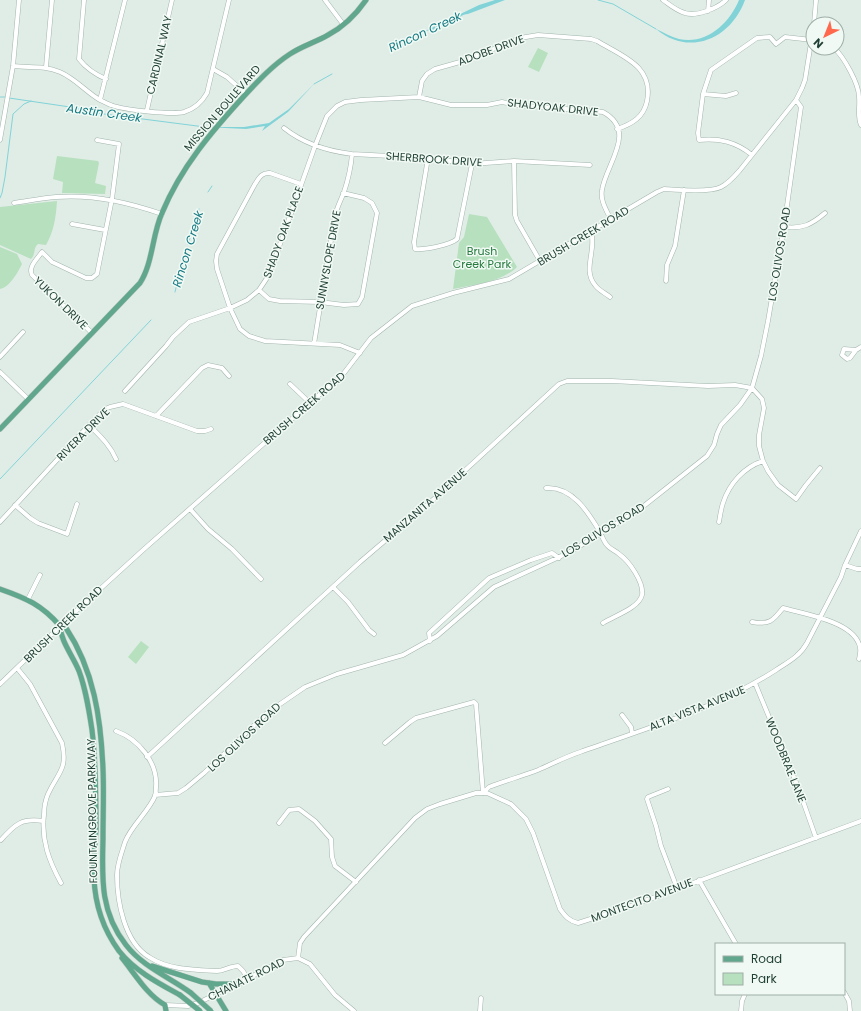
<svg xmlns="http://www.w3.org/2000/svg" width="861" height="1011" viewBox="0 0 861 1011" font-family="Poppins,sans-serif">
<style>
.green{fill:#b7e0be}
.water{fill:#82d3d8}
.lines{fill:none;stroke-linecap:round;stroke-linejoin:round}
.stream{stroke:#82d3d8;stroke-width:1}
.minor-casing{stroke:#a2b5ad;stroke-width:5}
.major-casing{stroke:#c0c9c6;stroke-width:6}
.minor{stroke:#fff;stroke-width:4}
.major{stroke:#60a78e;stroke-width:5}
.major-bridge-casing{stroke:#c0c9c6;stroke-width:6;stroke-linecap:butt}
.major-bridge{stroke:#60a78e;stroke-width:5}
.labels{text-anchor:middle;stroke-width:3;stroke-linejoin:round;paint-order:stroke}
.street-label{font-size:11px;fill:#1f3f34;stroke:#f1f9f4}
.park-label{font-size:11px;fill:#257a3e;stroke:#f1f9f4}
.water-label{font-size:12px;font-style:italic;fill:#137982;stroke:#f1f9f4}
</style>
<rect width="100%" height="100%" fill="#e0ede6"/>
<path class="green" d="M538,48L548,53L539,72L528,67Z
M57,156L98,161L99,163L95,183L106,186L105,194L62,193L63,182L53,179Z
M57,201C56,217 54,231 46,245L38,244C33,248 36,254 31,259L0,245V207Z
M469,214L487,217L517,267C502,282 473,285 453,289L459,243L464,237Z
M0,247L17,254L22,264C18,272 10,287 0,289Z
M141,641L149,647L136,664L128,657Z"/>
<path class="water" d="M495,0H505L468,14C462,14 459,18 454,21C447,25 439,24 433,30L425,31L479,5Z
M739,0H745C731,39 689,57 656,29C663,32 671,37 679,39C706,45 729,24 739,0Z
M315,83L288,112L262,131L265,126L246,129L204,127H244L269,123L289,109Z"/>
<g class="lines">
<path class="stream" d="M598,0L613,4L656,29
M393,46L425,31
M314,84L332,74
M0,97H5
M9,98L70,107L96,113L205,127
M208,192L212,186
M0,198L2,193L5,177L13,114L24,104L31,101
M188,244L199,209
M175,292L184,256
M0,479L151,320"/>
<defs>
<path id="minor" d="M84,0L79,59C85,67 96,75 106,79
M325,0L343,24
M663,0C670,5 677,11 685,13C696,17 718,8 726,0
M708,11L709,0
M814,24L816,0
M834,48C844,57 859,84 859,97C860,107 857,116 861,125
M13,66C30,68 43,65 60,72C76,79 86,92 100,100C104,102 108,104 111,105C124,110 172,115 184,112C194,109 202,102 207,93L229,0
M46,67L52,0
M213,69L227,77L246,94
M703,94L726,96L736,93
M419,97L422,81L427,74L435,69L467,60L520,38L538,35L591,39L597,41C622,56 654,66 647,101C644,117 632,124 617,129
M100,100L125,0
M147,110L172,0
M284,128C304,144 327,151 352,154L428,158L472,164L514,161L590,165
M0,140L13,66L19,0
M752,155C736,142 720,138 699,140L698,133L703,94L711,70L757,38L770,37L776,44L785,37L812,40
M428,158L414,242L415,249C425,250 450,245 457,239L472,164
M514,161L515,215L517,221L540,261
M301,184L270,173C262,172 259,178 255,184L217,254L216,261L217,269L230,308L240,329L249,336L265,341L340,345L360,353
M14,203C28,201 42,198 56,197C92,194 128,202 162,214
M72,224L105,230
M784,227C802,229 811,225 825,213
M591,232C597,249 582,270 595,285C598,290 605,293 610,297
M666,281L667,265L675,246L684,190
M259,290L269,299L280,301L320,302L344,305L358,304L362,297L377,213L372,203L364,198L343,193
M92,333L32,275C28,267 37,259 42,252L52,262L86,278H92L97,274L112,199L119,144L97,140
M314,344L335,216C337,207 341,200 344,192C348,180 351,167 352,154
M856,350L850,358L847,359L842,355L844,349L856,350L861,347
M0,357L23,332
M0,372L28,399
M290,384L310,403
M125,391L166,346L173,337L189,322L230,308L247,300L259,290L269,275L315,146L327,116L337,106L345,102L361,100L419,97L451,105H487L502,102L516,105L603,112C638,131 606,164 602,190C600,201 607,211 611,220
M156,416L202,368L208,365L222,368L229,376
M89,425C100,436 110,445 116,459
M546,488C572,486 588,512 600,532C602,536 604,542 607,545C610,549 616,551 619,554C629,561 644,582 642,595C639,608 614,616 603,623
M15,505L30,518L38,523L67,534L77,504
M190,509L208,529L232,549L261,579
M0,522L89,425L105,409L110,407L123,404L197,431H205L211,429
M719,522C720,516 721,509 723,503C729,484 744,467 763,461
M845,565L857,569H861
M333,587L348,602L369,630L374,634
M28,599L40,575
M752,622C769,625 773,621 783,608C804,614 851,621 859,644C861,648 860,655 859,659
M430,641L429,633L489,578L531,560L552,553L559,558
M17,668L30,684L62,743C68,770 58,772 48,794C45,801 44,808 44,815C41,840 49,861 61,883
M755,683L798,787L816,838
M0,684L76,611L143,550L344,373L371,338L412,306L453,293L509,279L657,192L664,189C678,190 709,193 721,187C729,183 734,177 740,170L796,100L802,88L805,80L813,30
M622,715L631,727L632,733
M116,731C138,739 158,762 156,787C156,790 156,793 155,796C149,811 131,826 125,842C122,852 117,864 117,875C117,901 124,942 149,957C169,970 194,970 217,971C224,971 230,966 238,966L243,971L248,979
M385,743L410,722L416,718L474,702L476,704L483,793
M147,757L360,562L435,498L559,384L567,381H612L708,386L735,385L752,388L762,399L764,408L759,435V446L763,461L768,471L778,485L796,499L806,485L820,468
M668,789L648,797L647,799L656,826L661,846L677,888
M483,793L489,787C505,781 522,776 538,770C552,764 565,757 580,752C646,728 716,709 776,670C788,662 800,656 807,643L841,577L845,565L861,531
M155,795L178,793L186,788L204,773L267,713L305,687L337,674L403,655L437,636L494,587L570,552L640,509L707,456L714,445L717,434L721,425L740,405L752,388L761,356L768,321L784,227L800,114L801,107L796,100
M279,823L289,810L299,809L315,821L331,839L332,857L335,866L356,882
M1,840C15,824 22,818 43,821
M699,880L736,944
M298,958L300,943L304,937L415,818L427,809L440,804L476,793H487L511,804L526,819L533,833L560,909C565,916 569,921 578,923L631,906L861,821
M844,992L849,1001L850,1011
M165,1005L188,1006L198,1003L243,981L283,960L298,958L310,964L335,995L354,1011
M480,1011L481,998
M741,1011L742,1001L745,994"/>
<path id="major" d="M0,429L140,283C153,263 152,235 162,213C181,167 212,131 245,95C259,80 273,65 290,54C302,46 316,42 328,35C343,27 357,13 366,0
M0,589C26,598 42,605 60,626
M60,626L66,628C94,670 101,719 103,769C104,792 103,815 103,839C102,878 100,912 126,945C143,967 169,977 191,993
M60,626C61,642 73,656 79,671C86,690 89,710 92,730C96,763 96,796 96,829C95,845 93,862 94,878C95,904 103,929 119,951C135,971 158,983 180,995
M122,958C135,974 147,995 165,1005L166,1011
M152,966L202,982L216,984H239
M209,983L226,1011"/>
</defs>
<use href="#minor" class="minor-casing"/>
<use href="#major" class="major-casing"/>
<use href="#minor" class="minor"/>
<use href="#major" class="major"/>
<defs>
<path id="major-bridge" d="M191,993L211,1011
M180,995L200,1011"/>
</defs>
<use href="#major-bridge" class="major-bridge-casing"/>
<use href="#major-bridge" class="major-bridge"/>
</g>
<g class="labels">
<g class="street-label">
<text transform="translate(491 50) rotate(-20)" y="4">ADOBE DRIVE</text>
<text transform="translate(159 55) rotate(-77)" y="4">CARDINAL WAY</text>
<text transform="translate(553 107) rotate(6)" y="4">SHADYOAK DRIVE</text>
<text transform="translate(222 108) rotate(-49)" y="4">MISSION BOULEVARD</text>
<text transform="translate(434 159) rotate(4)" y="4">SHERBROOK DRIVE</text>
<text transform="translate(283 232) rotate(-70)" y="4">SHADY OAK PLACE</text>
<text transform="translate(583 236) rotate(-31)" y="4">BRUSH CREEK ROAD</text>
<text transform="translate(779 254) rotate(-81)" y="4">LOS OLIVOS ROAD</text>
<text transform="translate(328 260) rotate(-80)" y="4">SUNNYSLOPE DRIVE</text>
<text transform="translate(61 303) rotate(44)" y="4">YUKON DRIVE</text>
<text transform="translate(304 408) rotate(-41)" y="4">BRUSH CREEK ROAD</text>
<text transform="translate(83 434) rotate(-45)" y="4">RIVERA DRIVE</text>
<text transform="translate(425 505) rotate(-41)" y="4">MANZANITA AVENUE</text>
<text transform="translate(603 530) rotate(-31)" y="4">LOS OLIVOS ROAD</text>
<text transform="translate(63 624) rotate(-44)" y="4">BRUSH CREEK ROAD</text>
<text transform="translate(697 708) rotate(-22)" y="4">ALTA VISTA AVENUE</text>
<text transform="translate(244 737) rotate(-43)" y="4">LOS OLIVOS ROAD</text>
<text transform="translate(786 760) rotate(68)" y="4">WOODBRAE LANE</text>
<text transform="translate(92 811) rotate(-91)" y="4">FOUNTAINGROVE PARKWAY</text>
<text transform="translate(642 900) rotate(-20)" y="4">MONTECITO AVENUE</text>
<text transform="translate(246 979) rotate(-26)" y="4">CHANATE ROAD</text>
</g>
<g class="park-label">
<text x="482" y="255">Brush<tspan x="482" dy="13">Creek Park</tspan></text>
</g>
<g class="water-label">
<text transform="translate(425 32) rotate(-25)" y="4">Rincon Creek</text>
<text transform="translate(104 113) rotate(8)" y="4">Austin Creek</text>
<text transform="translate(188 249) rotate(-73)" y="4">Rincon Creek</text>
</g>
</g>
<rect x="715" y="943" width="130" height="52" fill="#f1f9f4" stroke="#9dafa7"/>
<rect x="723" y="956" width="20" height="6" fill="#60a78e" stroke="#9dafa7"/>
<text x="751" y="963" font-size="12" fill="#1f3f34">Road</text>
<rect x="723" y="973" width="20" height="12" fill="#b7e0be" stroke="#9dafa7"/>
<text x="751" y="983" font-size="12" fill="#1f3f34">Park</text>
<g transform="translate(825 36) rotate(223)"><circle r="19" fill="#f1f9f4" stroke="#9dafa7"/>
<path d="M0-3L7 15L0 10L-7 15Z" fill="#ff684c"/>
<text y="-6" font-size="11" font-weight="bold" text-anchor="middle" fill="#1f3f34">N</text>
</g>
</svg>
